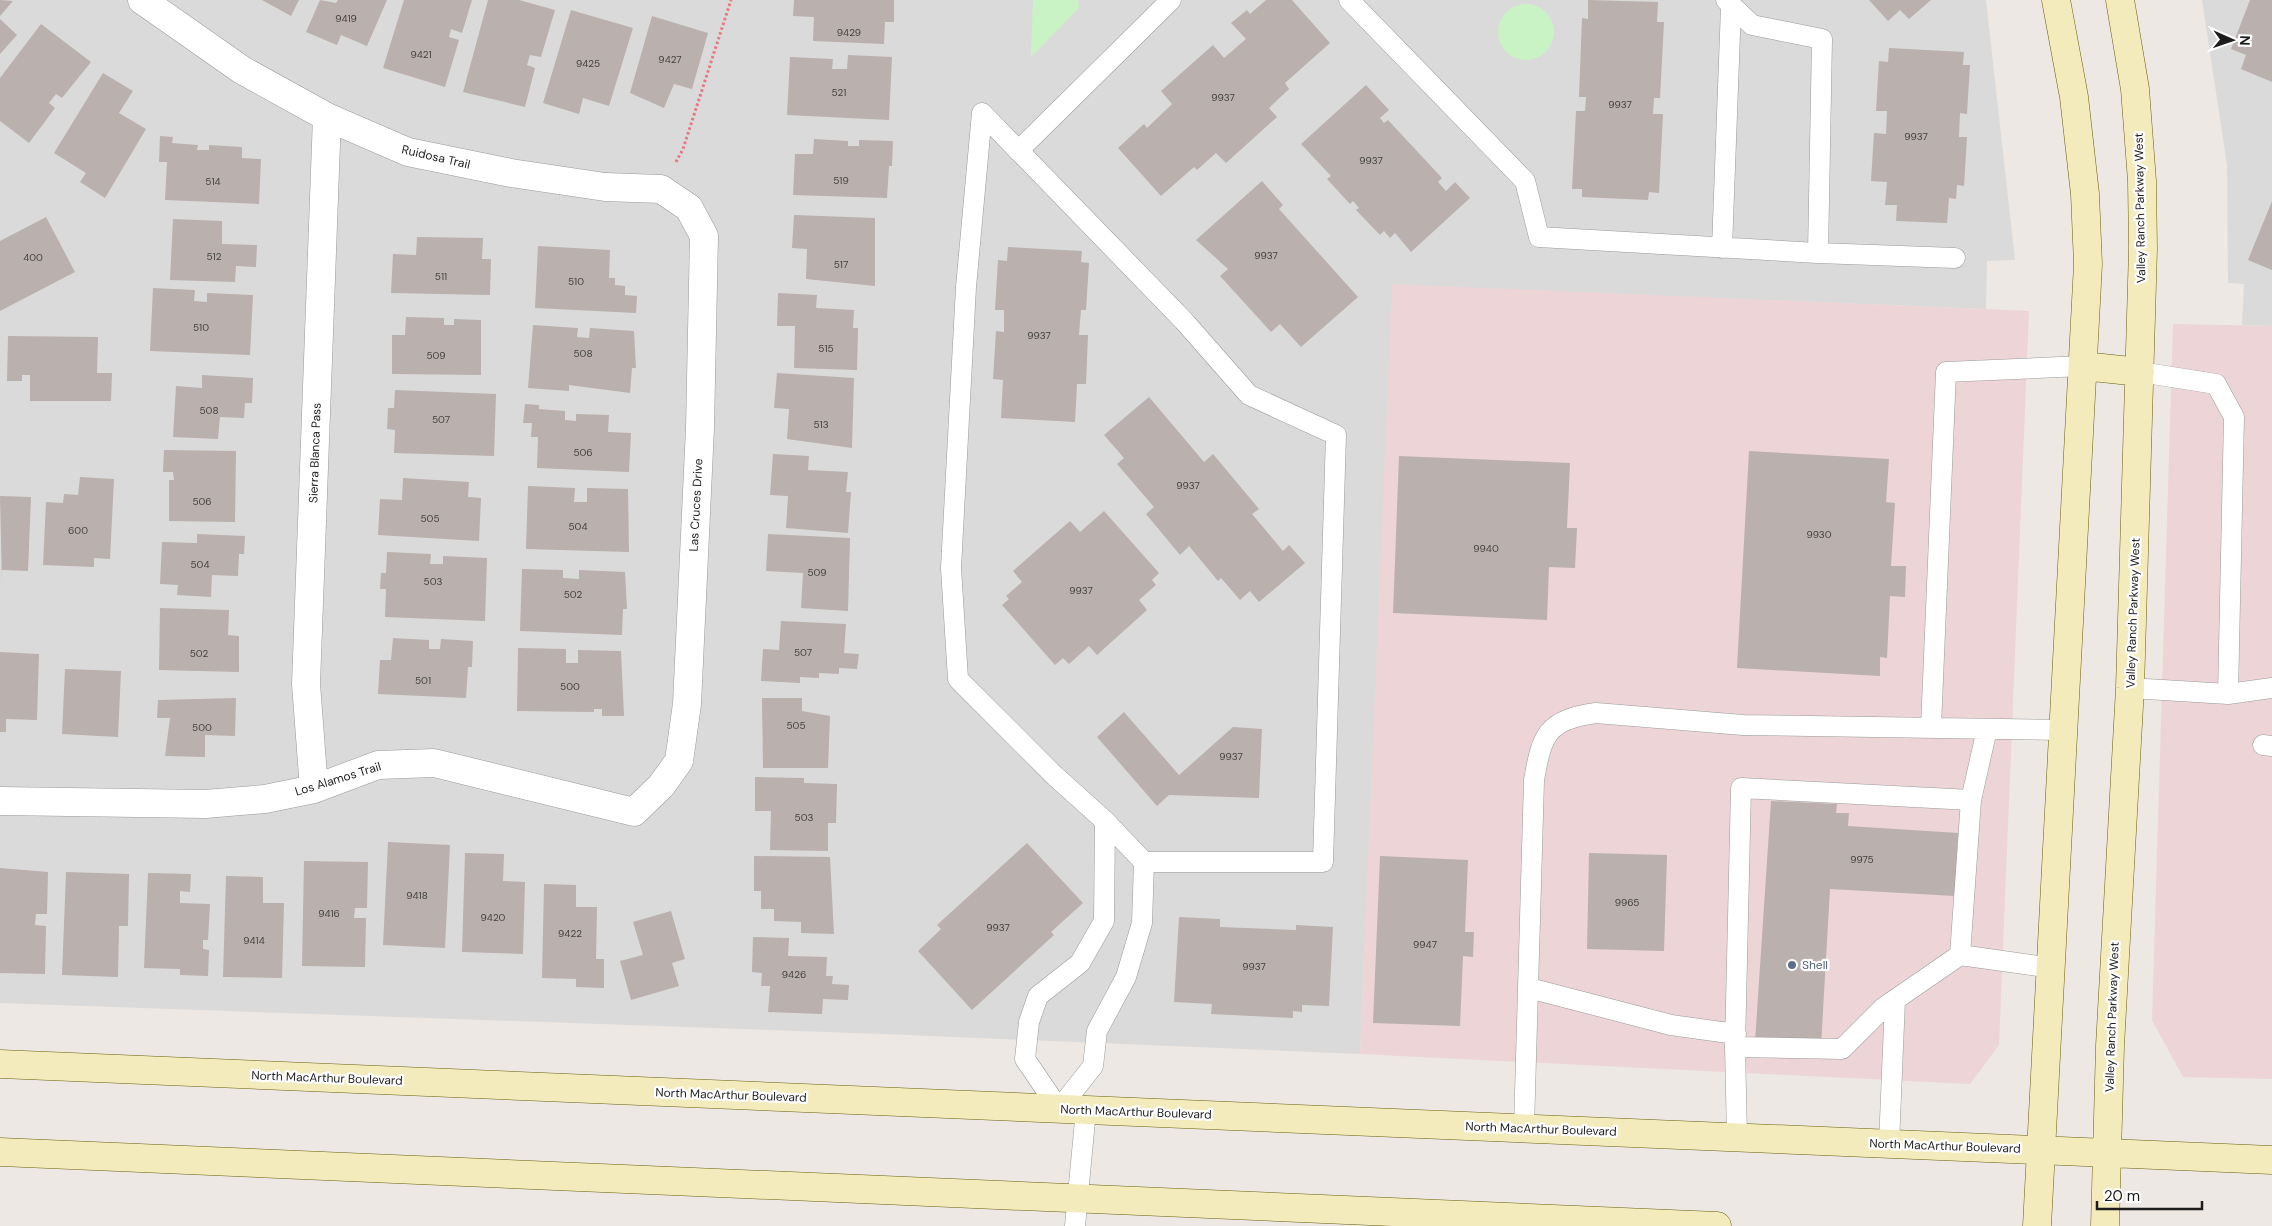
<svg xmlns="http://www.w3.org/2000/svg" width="2272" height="1226" viewBox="0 0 2272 1226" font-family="'DM Sans',sans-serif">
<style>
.residential{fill:#dbdada}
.commercial{fill:#ecd4d7}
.park{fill:#c9f3c4}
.building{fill:#bab0ad}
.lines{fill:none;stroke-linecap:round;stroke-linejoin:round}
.lane-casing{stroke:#9a9a9a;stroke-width:21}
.street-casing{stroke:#9a9a9a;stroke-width:29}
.secondary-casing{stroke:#68610f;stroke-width:29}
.path{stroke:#eb767f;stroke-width:3;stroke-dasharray:2.5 2.5;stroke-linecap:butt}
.lane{stroke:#fff;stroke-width:20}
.street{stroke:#fff;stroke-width:28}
.secondary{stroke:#f3ebbc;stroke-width:28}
.service-dot{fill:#5c6f8a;stroke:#fff;stroke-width:2}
.labels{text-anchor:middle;stroke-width:4.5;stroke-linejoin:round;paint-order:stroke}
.number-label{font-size:10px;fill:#444241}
.street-label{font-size:12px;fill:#1d1d1d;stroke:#fff}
.service-label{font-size:12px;fill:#4e5e75;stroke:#fff;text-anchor:start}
</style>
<rect width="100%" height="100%" fill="#ede8e3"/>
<path class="residential" d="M0,0H1986L2015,260L1987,261L1986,309L1393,285L1360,1054L882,1034L0,1003Z
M2202,0H2272V326L2242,325L2244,284L2228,283L2227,165Z"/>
<path class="commercial" d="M1392,284L2029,311L1999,1045L1970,1084L1360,1054Z
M2173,324L2272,326V1079L2183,1077L2152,1020Z"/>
<path class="park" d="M1033,0H1078L1079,8L1031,57Z
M1498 32a28 28 0 1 1 56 0a28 28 0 1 1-56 0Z"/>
<path class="building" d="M0,0L13,1L0,16Z
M262,0H299L291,16Z
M320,0L336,3L338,0H387L367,46L341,35L337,45L306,32Z
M404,0H472L462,33L451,29L449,37L459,40L445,87L383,68Z
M488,0H519L555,10L541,57L530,55L527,65L535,68L525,107L463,92Z
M794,0H894V22H885L884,44L813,41L814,17L793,16Z
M1266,0H1292L1330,43L1285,83L1289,89L1269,108L1277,117L1226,163L1216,153L1197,170L1194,167L1161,196L1118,148L1144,124L1147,128L1172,104L1161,91L1213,45L1224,58L1246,39L1231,23L1247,10L1250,14Z
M1588,0L1658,2L1657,22H1664L1660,98H1654L1653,114H1663L1659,193L1649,192L1648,200L1582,197V189H1572L1576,111H1585L1586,97H1579L1582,18L1588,19Z
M1869,0H1931L1909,19L1900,10L1888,21Z
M2250,0H2272V82L2241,69L2246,55L2231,49Z
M571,10L633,28L609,106L583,98L579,114L543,103Z
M652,16L708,33L692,89L674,84L664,108L630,93Z
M0,19L17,35L0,54Z
M41,24L91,62L62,98L56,94L49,103L55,108L29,143L0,121V78Z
M1889,48L1964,52L1963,65H1970L1967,114L1960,113L1959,137H1967L1964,186L1957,185L1956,199L1949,198L1947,223L1896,221L1897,205H1885L1887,182L1871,181L1874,133L1886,134L1887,111H1876L1879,61L1888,62Z
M848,55L892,57L889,120L787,115L790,57L833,59L832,69H847Z
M103,73L133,91L119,113L146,129L105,198L80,182L86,173L54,153Z
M1366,85L1389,110L1380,118L1384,123L1388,120L1442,178L1438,182L1446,191L1455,182L1470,198L1411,252L1395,233L1390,238L1384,231L1380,235L1356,210L1359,208L1353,201L1350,204L1327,179L1331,176L1301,144Z
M160,136L173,137L172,143L198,145L197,150H209V145L242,147V158L261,159L259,204L165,200L167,162H159Z
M814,139L848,141V146H859V140L893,141L892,166H889L887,198L793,195L795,154H813Z
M1262,181L1283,205L1279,209L1358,297L1301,347L1280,324L1271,332L1220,276L1228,269L1196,240Z
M2272,201V270L2248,260Z
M794,215L875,218V286L806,279L807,249L792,248Z
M46,217L75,272L0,311V241Z
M173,219L222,221V244L257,245L256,267L236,266L235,282L170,280Z
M417,237L483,238L482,259H491L490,295L391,293L393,254L416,255Z
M538,246L610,250L609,278H615V285L625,286V295L637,296L636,313L535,308Z
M1008,247L1082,251L1081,262L1089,263L1086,310H1081L1079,335H1088L1086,384H1077L1075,422L1001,418L1003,380L993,379L996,331L1004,332V310H995L998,260L1007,261Z
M153,288L195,290L194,301L207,302V293L253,295L250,355L150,351Z
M778,293L817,295L816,308L854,310L853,328H858L857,370L794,368L795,326H777Z
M406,317L444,318V325H454V319L481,320V375L392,374V335H405Z
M533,325L578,328L577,337L589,338L590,328L634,331L636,368H632L630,393L569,385V391L528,388Z
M8,336L98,337L97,373H112L111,401H30V375H22V381H7Z
M777,373L854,378L852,448L787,439L789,409L774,408Z
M202,375L253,378L252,403H245L244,418L220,417L218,439L173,437L176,386L202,388Z
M395,390L496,394L494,456L394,453L395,430L387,429L388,408H394Z
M1149,397L1204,462L1213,454L1259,509L1252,514L1283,551L1289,545L1305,563L1259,602L1250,591L1240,600L1221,578L1218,581L1189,546L1180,555L1146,514L1154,507L1117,464L1124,458L1104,435Z
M525,404L539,405V409L565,411V420L576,421V414L609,415L608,432L631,433L629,472L537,468L538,437H531L532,423H523Z
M164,450L236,451L235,522L169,521V480H174L173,472H163Z
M1749,451L1889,459L1886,502L1895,503L1891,566H1906L1905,597L1890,596L1887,658L1880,657V676L1737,668Z
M773,454L809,456L808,470L848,472L846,492H851L848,533L786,528L788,496L770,495Z
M1399,456L1570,463L1567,528H1577L1575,568L1549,567L1547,620L1393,613Z
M80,477L114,479L110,559L94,558V567L43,565L46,502L63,503L64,494L78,495Z
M403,478L469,482L468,497L481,498L479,541L378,535L380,499L402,500Z
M528,486L575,488L574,502H587V488L628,489L629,552L526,549Z
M0,496L31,497L28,571L2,570V583Z
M1104,511L1159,573L1152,580L1156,585L1139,600L1147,610L1097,655L1089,646L1069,664L1063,658L1055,665L1002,605L1009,599L1006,596L1022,582L1013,571L1070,521L1080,532Z
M197,534L245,536L244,554H239L238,576L212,575L211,597L177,595L178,585L160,584L162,542L197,543Z
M768,534L850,538L848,611L801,608L803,573L766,571Z
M387,552L431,554L430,564H443V556L487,558L485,621L385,617L386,589H380L381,573H386Z
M522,569L563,570V578L579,579V570L625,572L627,609H623L622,635L520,631Z
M160,608L229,610L228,635L239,636V672L159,670Z
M781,621L846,624L844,653L859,654L857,669L839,668V674L819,673V678L800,677V683L761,681L763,649L779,650Z
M393,638L429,640V649H440L441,639L473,641L472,667H468L466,698L378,694L380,660H391Z
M518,648L566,649V663H578V650L621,651L624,716H602V709H594V712L517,711Z
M0,652L39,654L37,720L6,719V732H0Z
M65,669L121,671L118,737L62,734Z
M236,698L235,736L205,735V757L165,756L170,718H157L158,700Z
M762,698H802V711L830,716L828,768H763Z
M1124,712L1179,775L1233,727L1262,729L1259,798L1169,795L1157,806L1097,737Z
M755,777L804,778V783L837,784L836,823H828V851L770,850L771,811H755Z
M1771,801L1837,804L1836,813H1849L1848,826L1958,833L1955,896L1830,889L1821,1046L1755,1042Z
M388,842L450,845L445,948L383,945Z
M1027,843L1083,903L1051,932L1054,935L972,1010L918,951L941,929L937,925Z
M465,853L504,854L503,881L525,882L523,954L462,952Z
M1589,853L1667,855L1664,951L1587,949Z
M754,856L830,857L834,934L801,933V922L774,921V909H761V891H754Z
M1380,856L1468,860L1465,932H1474L1473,957L1463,956L1460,1026L1373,1023Z
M304,861L368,862L367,908H355L354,918H366L365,967L302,966Z
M0,868L48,872L47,914H36L35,925L46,926L45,974L0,973Z
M66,872L129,874L128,926H119L118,977L62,975Z
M148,873L191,874L190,892L180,891V903L210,904L208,940H203V949L209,950L208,976L180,975V969L144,968Z
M226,876L263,877V903H284L282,978L223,977Z
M544,884L576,885V907H597L596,959H604V988L576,987V979L542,978Z
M671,911L685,959L672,963L679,986L631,1000L620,961L643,955L633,922Z
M1179,917L1220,919V927L1296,930V925L1333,927L1329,1006L1302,1005V1012L1293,1011V1018L1211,1014L1212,1004L1174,1002Z
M753,937L789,938L788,956L827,957L826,976H833L832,984L849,985L848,1000L823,999L822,1014L768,1012L770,986H761L762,973L752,972Z"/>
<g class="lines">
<defs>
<path id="lane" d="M1349,0L1525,181L1539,237L1818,253
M1726,0L1752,25L1822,39L1818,253L1955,258
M1018,151L1171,0
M1722,248L1731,7
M2140,372L2216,384L2234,417L2228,694
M2130,688L2228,694L2272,688
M1931,727L1946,372L2083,366
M2263,745L2272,746
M1105,821L1104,921L1080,963L1038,996L1029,1022L1025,1059L1059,1109L1093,1066L1097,1031L1126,977L1142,923L1144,862L1105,821L1055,776L958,679L951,568L966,287L982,113L1184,321L1249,395L1336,435L1323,862H1144
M1960,955L1971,800
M1529,988L1671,1025L1736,1034
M1735,1047L1741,788L1971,800L1987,729
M1524,1128L1534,780C1542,734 1547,720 1596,713L1743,725L2064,730
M1737,1137L1735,1047L1842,1049L1883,1008L1960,955L2052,968
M1889,1144L1895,1000
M1075,1226L1086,1110"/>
<path id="street" d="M314,789L306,684L327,117
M0,801L205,804L265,799L314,789L378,765L434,763L634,812L661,786L679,761L687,704L700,428L704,236L689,208L661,189L605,187L511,173L408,152L327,117L242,70L142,0"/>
<path id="secondary" d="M2083,366L2140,372
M0,1064L2272,1160
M0,1152L1717,1226
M2037,1226L2088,264L2085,194L2074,97L2056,0
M2105,1226L2110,1046L2130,688L2143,249L2142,181L2135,89L2120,0"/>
</defs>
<use href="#lane" class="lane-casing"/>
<use href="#street" class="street-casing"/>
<use href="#secondary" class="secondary-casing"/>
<path class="path" d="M676,162L683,149L731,0"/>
<use href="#lane" class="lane"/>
<use href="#street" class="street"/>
<use href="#secondary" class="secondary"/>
</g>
<circle class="service-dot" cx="1792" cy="965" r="5"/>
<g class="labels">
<g class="number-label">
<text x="346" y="22">9419</text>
<text x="849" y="36">9429</text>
<text x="421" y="58">9421</text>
<text x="670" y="63">9427</text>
<text x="588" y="67">9425</text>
<text x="839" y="96">521</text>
<text x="1223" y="101">9937</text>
<text x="1620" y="108">9937</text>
<text x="1916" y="140">9937</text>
<text x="1371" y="164">9937</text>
<text x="841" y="184">519</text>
<text x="213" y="185">514</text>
<text x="1266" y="259">9937</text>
<text x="214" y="260">512</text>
<text x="33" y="261">400</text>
<text x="841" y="268">517</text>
<text x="441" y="280">511</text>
<text x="576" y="285">510</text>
<text x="201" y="331">510</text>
<text x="1039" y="339">9937</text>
<text x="826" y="352">515</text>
<text x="583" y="357">508</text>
<text x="436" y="359">509</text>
<text x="209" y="414">508</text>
<text x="441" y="423">507</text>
<text x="821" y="428">513</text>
<text x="583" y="456">506</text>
<text x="1188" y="489">9937</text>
<text x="202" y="505">506</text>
<text x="430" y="522">505</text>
<text x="578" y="530">504</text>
<text x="78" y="534">600</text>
<text x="1819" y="538">9930</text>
<text x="1486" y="552">9940</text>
<text x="200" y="568">504</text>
<text x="817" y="576">509</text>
<text x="433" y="585">503</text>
<text x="1081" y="594">9937</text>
<text x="573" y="598">502</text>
<text x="803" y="656">507</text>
<text x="199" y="657">502</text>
<text x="423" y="684">501</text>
<text x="570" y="690">500</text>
<text x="796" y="729">505</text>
<text x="202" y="731">500</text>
<text x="1231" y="760">9937</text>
<text x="804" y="821">503</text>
<text x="1862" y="863">9975</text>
<text x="417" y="899">9418</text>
<text x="1627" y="906">9965</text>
<text x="329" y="917">9416</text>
<text x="493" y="921">9420</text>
<text x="998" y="931">9937</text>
<text x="570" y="937">9422</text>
<text x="254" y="944">9414</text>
<text x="1425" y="948">9947</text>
<text x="1254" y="970">9937</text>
<text x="794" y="978">9426</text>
</g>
<g class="street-label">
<text transform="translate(436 157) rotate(13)" y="4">Ruidosa Trail</text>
<text transform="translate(2140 208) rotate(-91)" y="4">Valley Ranch Parkway West</text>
<text transform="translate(315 453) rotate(-88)" y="4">Sierra Blanca Pass</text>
<text transform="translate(696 505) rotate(-87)" y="4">Las Cruces Drive</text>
<text transform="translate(2133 613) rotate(-88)" y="4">Valley Ranch Parkway West</text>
<text transform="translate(338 779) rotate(-17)" y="4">Los Alamos Trail</text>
<text transform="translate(2112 1017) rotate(-88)" y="4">Valley Ranch Parkway West</text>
<text transform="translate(327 1078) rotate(2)" y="4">North MacArthur Boulevard</text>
<text transform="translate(731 1095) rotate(2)" y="4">North MacArthur Boulevard</text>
<text transform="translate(1136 1112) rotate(2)" y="4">North MacArthur Boulevard</text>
<text transform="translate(1541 1129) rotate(2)" y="4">North MacArthur Boulevard</text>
<text transform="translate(1945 1146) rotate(2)" y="4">North MacArthur Boulevard</text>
</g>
<g class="service-label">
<text x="1802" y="969">Shell</text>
</g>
</g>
<g transform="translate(2232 40) rotate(92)" stroke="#ffffff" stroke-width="4" paint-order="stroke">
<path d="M0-4L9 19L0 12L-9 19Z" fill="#1d1d1d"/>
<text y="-8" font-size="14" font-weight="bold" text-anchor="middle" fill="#1d1d1d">N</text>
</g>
<path d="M2097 1201v8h105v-8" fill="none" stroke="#1d1d1d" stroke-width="2.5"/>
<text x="2104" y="1201" font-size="15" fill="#1d1d1d" stroke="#ffffff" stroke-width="4" paint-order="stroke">20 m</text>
</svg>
